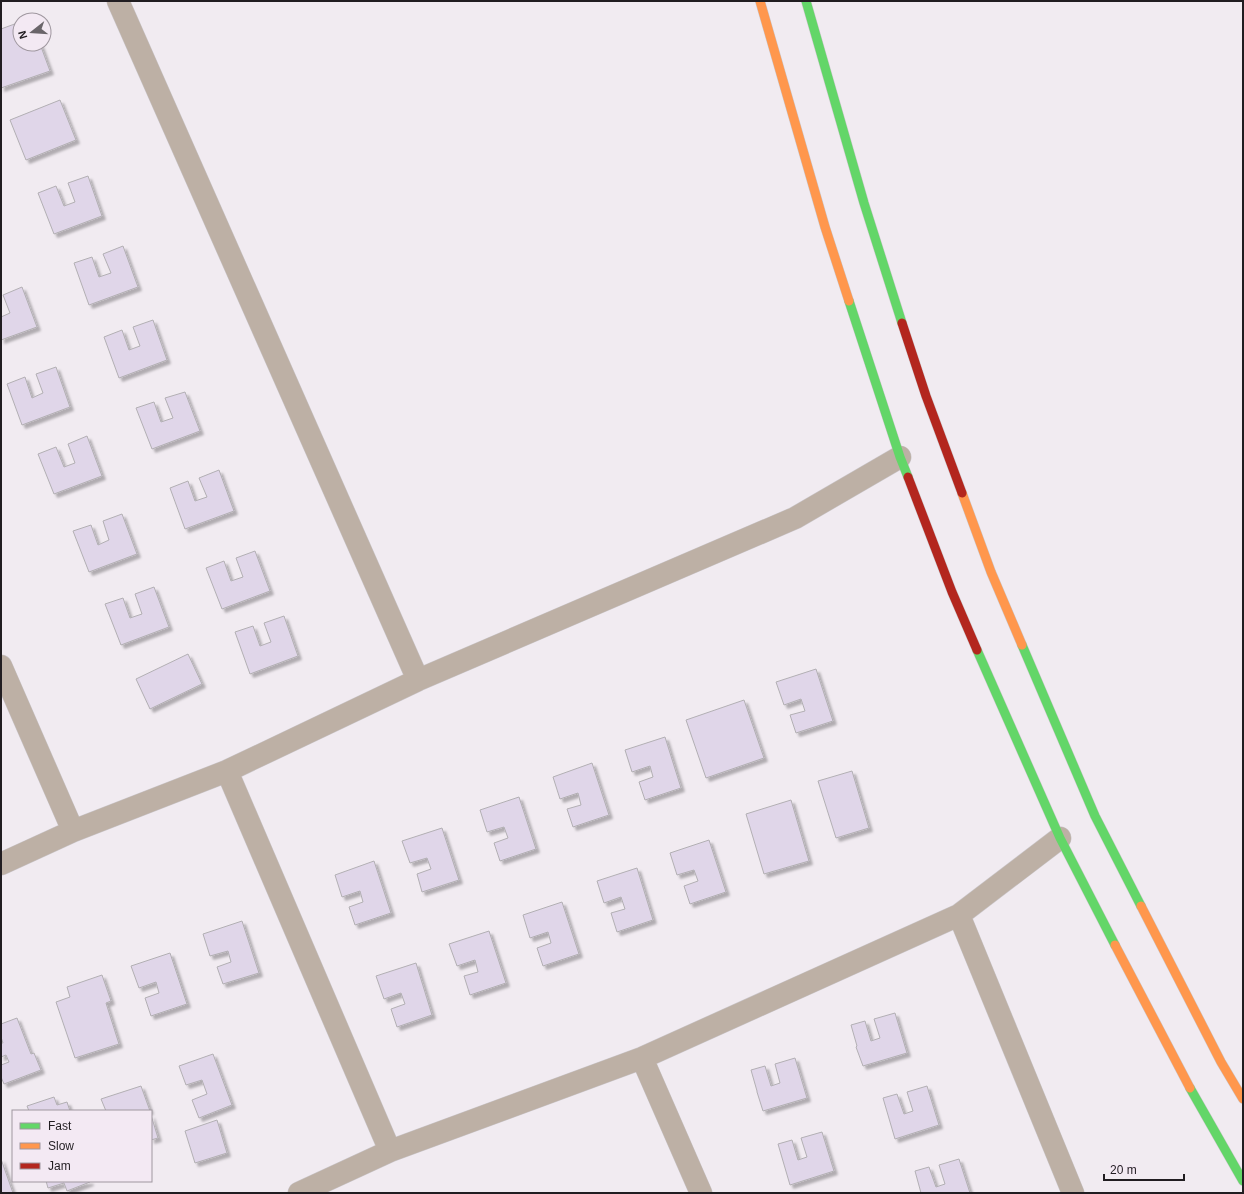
<svg xmlns="http://www.w3.org/2000/svg" width="1244" height="1194" viewBox="0 0 1244 1194" font-family="Arial,sans-serif">
<style>
.building{fill:#e0d6e9;stroke:#b2afb3;filter:url(#shadow)}
.lines{fill:none;stroke-linecap:round;stroke-linejoin:round}
.street-casing{stroke:#cbc7cb;stroke-width:23}
.fast-casing{stroke:#cbc7cb;stroke-width:10}
.slow-casing{stroke:#cbc7cb;stroke-width:10}
.jam-casing{stroke:#cbc7cb;stroke-width:10}
.street{stroke:#bdb0a5;stroke-width:22}
.fast{stroke:#63d668;stroke-width:9}
.slow{stroke:#ff974d;stroke-width:9}
.jam{stroke:#b3261e;stroke-width:9}
</style>
<defs>
<filter id="shadow"><feDropShadow dx="3.5" dy="3.5" stdDeviation="1" flood-color="#0004"/></filter>
</defs>
<rect width="100%" height="100%" fill="#f1ebf1"/>
<path class="building" d="M20,22V44H40L50,71L1,88V29Z
M60,100L76,140L26,160L10,120Z
M88,176L102,216L54,234L38,193L56,186L64,206L75,202L68,183Z
M123,246L138,287L89,305L74,263L92,257L99,277L111,273L103,254Z
M22,287L37,327L1,340V317L10,313L3,295Z
M153,320L167,360L119,378L104,337L122,330L129,350L140,346L133,327Z
M56,367L70,407L22,425L7,384L25,377L32,398L43,393L36,374Z
M185,392L200,431L152,449L136,408L154,402L161,422L173,418L165,398Z
M87,436L102,476L54,494L38,454L56,447L64,467L75,463L68,444Z
M219,470L234,511L185,529L170,488L188,481L195,501L207,497L199,478Z
M122,514L137,554L89,572L73,531L91,525L98,545L109,540L103,521Z
M255,551L270,591L222,609L206,568L224,561L231,581L243,577L236,558Z
M154,587L169,627L121,645L105,604L123,598L130,618L142,614L135,594Z
M284,616L298,656L250,674L235,632L253,626L260,646L271,642L264,623Z
M188,654L202,684L150,709L136,679Z
M816,669L833,721L796,733L790,715L805,711L801,699L784,705L776,682Z
M744,700L764,758L706,778L686,720Z
M665,737L681,788L645,800L639,782L653,777L650,766L632,772L625,750Z
M592,763L609,815L573,827L567,809L581,805L578,793L560,799L553,777Z
M852,771L869,828L836,838L818,781Z
M519,797L536,849L500,861L494,843L508,838L504,827L487,832L480,810Z
M791,800L809,861L764,874L746,814Z
M442,828L459,880L422,892L417,874L431,869L427,858L410,863L402,841Z
M709,840L726,892L690,904L684,886L698,881L694,870L677,875L670,853Z
M374,861L391,913L355,925L349,907L363,902L360,891L342,897L335,875Z
M637,868L653,920L617,932L611,913L625,909L621,897L604,903L597,881Z
M562,902L579,954L543,966L537,948L551,943L548,932L530,938L523,915Z
M242,921L259,973L223,984L217,967L231,962L228,951L210,956L203,934Z
M489,931L506,983L470,995L464,976L478,972L475,960L457,966L449,944Z
M170,953L187,1004L151,1016L145,998L159,993L156,982L139,988L131,966Z
M416,963L432,1015L397,1027L391,1009L405,1004L401,993L384,999L376,976Z
M102,975L111,1001L106,1003L119,1044L75,1058L56,1002L70,997L67,987Z
M895,1013L907,1053L863,1066L856,1047L857,1046L851,1025L865,1021L871,1041L880,1038L874,1019Z
M17,1018L31,1054L34,1053L41,1070L4,1084L1,1077V1065L9,1062L6,1055L1,1057V1043H3L1,1037V1024Z
M213,1054L232,1105L199,1118L192,1100L207,1094L202,1080L186,1085L179,1066Z
M795,1058L807,1098L763,1111L757,1092V1091L751,1070L765,1066L771,1086L780,1083L775,1064Z
M141,1086L150,1111H106L101,1099Z
M927,1086L939,1125L895,1139L883,1098L897,1094L904,1114L913,1111L907,1092Z
M54,1097L57,1105L67,1102L70,1111H29L27,1106Z
M151,1115L158,1138L151,1140Z
M217,1120L227,1153L195,1163L185,1131Z
M822,1132L834,1171L790,1185L778,1144L792,1140L798,1160L807,1157L801,1138Z
M1,1159L13,1193H1Z
M959,1159L970,1193H921L915,1171L929,1167L936,1187L945,1184L939,1165Z
M46,1181H90V1182L67,1191L64,1183L48,1188Z"/>
<g class="lines">
<defs>
<path id="street" d="M118,1L418,680
M1,666L73,831
M227,771L390,1151
M1,864L73,831L227,771L418,680L795,518L900,457
M959,915L1073,1193
M642,1058L701,1193
M299,1193L390,1151L642,1058L959,915L1060,838"/>
<path id="fast" d="M806,1L864,203L902,323
M849,301L900,457L908,477
M1022,645L1095,816L1141,906
M977,650L1060,838L1115,945
M1190,1088L1243,1181"/>
<path id="slow" d="M760,1L825,227L849,301
M962,493L991,572L1022,645
M1141,906L1221,1062L1243,1099
M1115,945L1190,1088"/>
<path id="jam" d="M902,323L926,396L962,493
M908,477L952,592L977,650"/>
</defs>
<use href="#street" class="street-casing"/>
<use href="#fast" class="fast-casing"/>
<use href="#slow" class="slow-casing"/>
<use href="#jam" class="jam-casing"/>
<use href="#street" class="street"/>
<use href="#fast" class="fast"/>
<use href="#slow" class="slow"/>
<use href="#jam" class="jam"/>
</g>
<rect width="1244" height="1194" fill="none" stroke="#211d21" stroke-width="4"/>
<rect x="12" y="1110" width="140" height="72" fill="#f3e9f3" stroke="#9f979f"/>
<rect x="20" y="1123" width="20" height="6" fill="#63d668" stroke="#9f979f"/>
<text x="48" y="1130" font-size="12" fill="#211d21">Fast</text>
<rect x="20" y="1143" width="20" height="6" fill="#ff974d" stroke="#9f979f"/>
<text x="48" y="1150" font-size="12" fill="#211d21">Slow</text>
<rect x="20" y="1163" width="20" height="6" fill="#b3261e" stroke="#9f979f"/>
<text x="48" y="1170" font-size="12" fill="#211d21">Jam</text>
<g transform="translate(32 32) rotate(253)"><circle r="19" fill="#f3e9f3" stroke="#9f979f"/>
<path d="M0-3L7 15L0 10L-7 15Z" fill="#6a656a"/>
<text y="-6" font-size="11" font-weight="bold" text-anchor="middle" fill="#211d21">N</text>
</g>
<path d="M1104 1174v6h80v-6" fill="none" stroke="#211d21" stroke-width="2"/>
<text x="1110" y="1174" font-size="12" fill="#211d21" stroke="#f3e9f3" stroke-width="3" paint-order="stroke">20 m</text>
</svg>
